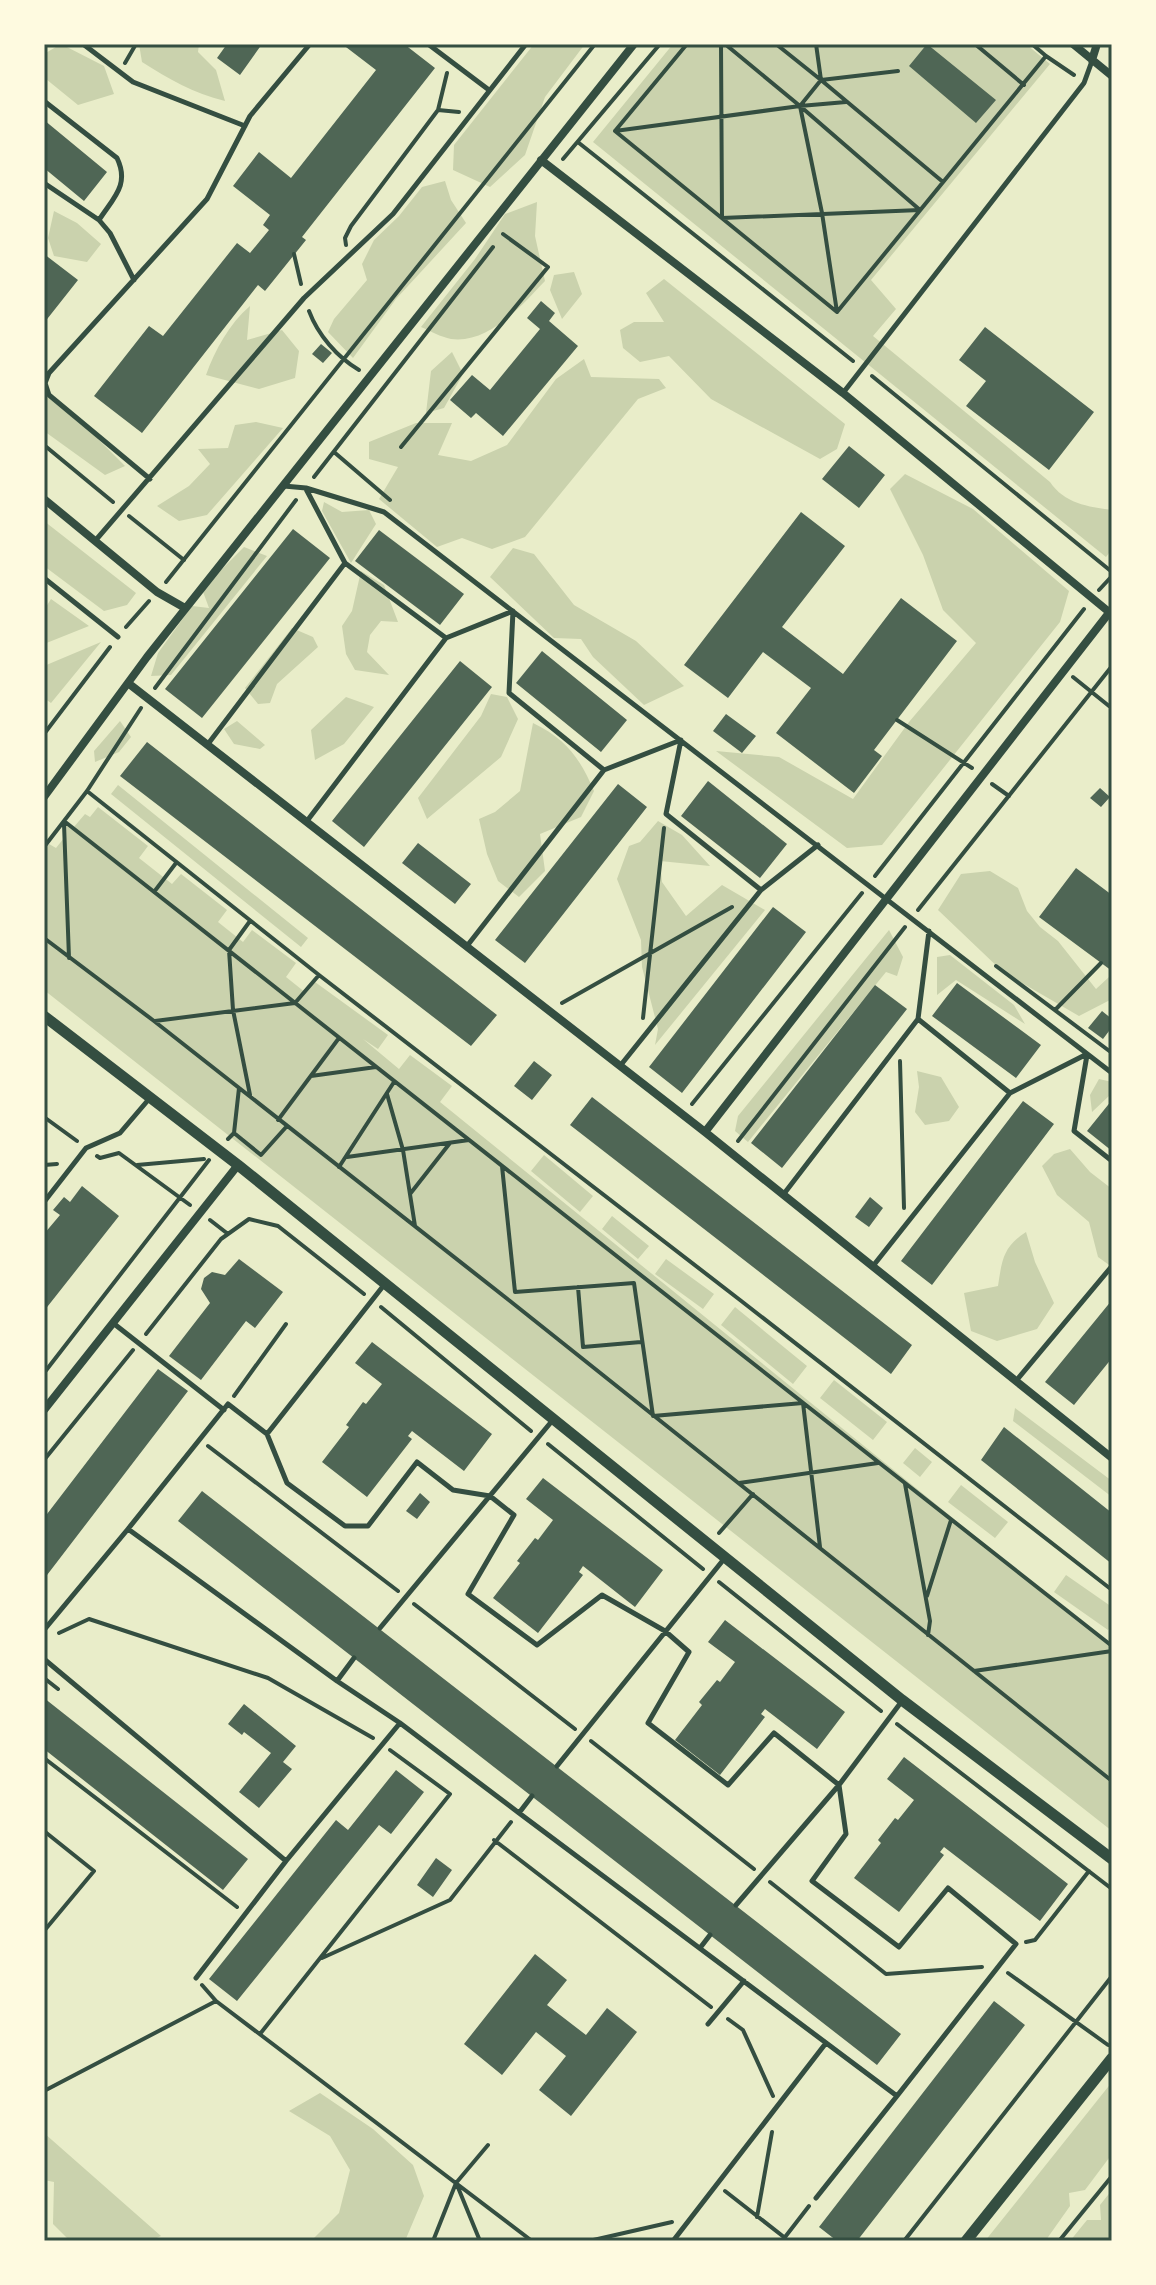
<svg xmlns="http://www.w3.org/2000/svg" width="1156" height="2285" viewBox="0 0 1156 2285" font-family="'Playfair Display',serif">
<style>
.green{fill:#cad2ad}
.building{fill:#4f6655}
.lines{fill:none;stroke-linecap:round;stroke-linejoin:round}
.path{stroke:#344e41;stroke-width:4}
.service{stroke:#344e41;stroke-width:5}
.minor{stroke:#344e41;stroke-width:8}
.tertiary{stroke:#344e41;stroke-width:11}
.neatline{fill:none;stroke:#344e41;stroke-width:3}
</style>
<rect width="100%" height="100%" fill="#e9edc9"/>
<path class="green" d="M61,44L104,66L114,94L78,105L46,79L44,54Z
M139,44H199L198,52L216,70L225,101C193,93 169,79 142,62Z
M534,44H585L545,97L525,155L490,187L453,170L454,145Z
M673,44H1026L1050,64L871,280L896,309L873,336L1050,482C1064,503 1088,507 1112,510V549L1106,557L593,142Z
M445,181L451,200L466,223L396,299L353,358L328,332L334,319L367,280L362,264L374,240L399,216L422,187Z
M537,202L535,236L545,281C521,306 489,344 451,339C441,337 430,331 421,327L475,259L505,214Z
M54,211L77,223L101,244L87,262L54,256L48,238Z
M574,272L582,294L562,319L550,290L554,275Z
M664,279L845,424L837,449L820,459L711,399L669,356L640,362L623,348L620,330L634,322H664L646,293Z
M250,306L247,340L282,330L299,351L295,378L259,389L206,375C215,350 229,324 250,306Z
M452,352L463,374L444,408L426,413L431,371Z
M584,359L591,377L659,379L666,388L638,399L525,537L492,549L462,538L437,547L379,499L398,467L369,459V442L416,423H452L438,455L471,461L507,445L556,379Z
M44,394L95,436L125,466L105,475L44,431Z
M256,422L283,428L207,515L179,521L157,506L189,486L210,464L198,449L228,448L235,425Z
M905,474L973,509L1069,591L1060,622L882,845L847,848L716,751L779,757L853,799L909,722L976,643L943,610L923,555L890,489Z
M324,502L342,512L369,510L376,524L351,563L322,511Z
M44,521L136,593L127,605L104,611L44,566Z
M244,547L267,556L171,675L151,676L158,653L192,606L209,608L202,589Z
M513,548L534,554L574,605L636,641L684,686L644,705L593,657L581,639L554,638L490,577Z
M361,571L384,585L398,622L381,621L370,635L367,652L389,675L355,670L346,654L342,626L352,611Z
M51,599L89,626L44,644V610Z
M292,628L313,637L318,647L277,684L270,703L258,704L245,688Z
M101,642L51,703L44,698V666Z
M491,694L507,697L518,719L501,757L427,819L418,798L481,716Z
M346,697L374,707L344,744L315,760L311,730Z
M120,721L131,737L119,752L95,762L94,751Z
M237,721L265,745L260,749L234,744L224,729Z
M533,723C566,739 580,758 594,791L581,817L540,834L545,871L519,897L498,881L487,854L479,819L495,812L520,791Z
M118,785L308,938L301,947L111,794Z
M98,807L148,846L139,858L172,884L181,874L227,910L218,922L243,942L252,930L296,963L286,977L306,993L315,982L388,1035L378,1049L363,1039L399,1069L410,1055L452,1086L440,1102L1112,1647V1831L44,990V851L49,844L56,848L64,838V821L73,828L85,814L90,817Z
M658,821L682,835L710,866L660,861L662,882L686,916L722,885L765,910L655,1045L658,1029L642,967L641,940L617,879L629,846L640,842Z
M990,871L1018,888L1027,911L1040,927L1058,941L1096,989L1109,977L1112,979V1002L1110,1000L1079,1016L1003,972L938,910L961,874Z
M889,930L903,957L897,976L886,972L748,1142L735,1131L738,1116Z
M950,955L1014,1005L1025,1024L956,980L937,995V957Z
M917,1071L941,1077L959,1107L949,1121L925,1125L915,1112L919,1087Z
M1099,1079L1112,1082V1096L1110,1095L1092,1112L1090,1095Z
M1070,1149L1090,1172L1112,1189V1267L1098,1257L1089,1222L1057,1195L1042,1166L1054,1154Z
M544,1155L593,1196L580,1212L531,1171Z
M612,1216L649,1246L638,1259L602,1229Z
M1026,1232L1035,1262L1054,1303L1037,1329L997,1341L971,1331L964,1293L998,1286C1002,1260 1003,1247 1026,1232Z
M666,1259L714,1294L703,1309L655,1274Z
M735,1307L807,1366L793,1384L721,1325Z
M834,1380L887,1422L873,1440L820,1398Z
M1015,1408L1112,1481V1497L1013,1421Z
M915,1448L932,1462L920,1477L903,1463Z
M961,1485L1008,1522L995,1538L948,1502Z
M1066,1575L1112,1607V1624L1108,1630L1054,1592Z
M1112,2082V2143L1110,2144L1109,2158L1085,2190L1069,2193L1070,2206L1046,2240L985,2241Z
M320,2093L373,2129L413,2165L424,2196L405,2241H311L339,2213L350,2170L330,2136L289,2111Z
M44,2133L161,2236L150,2241H70L53,2224L54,2182L44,2180Z
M1112,2190V2241H1070L1087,2220H1101L1100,2205Z"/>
<path class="building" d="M227,44H262L240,75L217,58Z
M342,44H404L435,68L302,237L306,240L265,291L258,285L142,433L94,396L149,326L163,336L237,243L250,253L269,230L263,225L270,215L233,186L259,152L291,178L376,70Z
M927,44L996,100L976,123L909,66Z
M44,120L107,172L84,201L44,168Z
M44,254L78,280L44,323Z
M541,301L555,313L549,321L578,346L503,436L476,413L471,418L450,400L472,375L490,390L540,329L527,318Z
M985,327L1094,412L1049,470L966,406L986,381L959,360Z
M321,344L332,353L323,363L312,354Z
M849,446L885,475L859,508L822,479Z
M801,512L845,546L782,627L843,674L901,598L957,641L874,750L882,756L854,793L776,733L811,688L763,652L728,698L684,665Z
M293,529L330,558L202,718L165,689Z
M379,530L464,594L440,625L355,561Z
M542,651L627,720L601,752L516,683Z
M460,661L492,687L364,847L332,821Z
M726,714L756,736L742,753L713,731Z
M147,742L497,1015L471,1046L120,776Z
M708,781L787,844L760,878L681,816Z
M618,784L647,807L525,963L495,940Z
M1100,788L1110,797L1101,807L1090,798Z
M418,843L471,884L455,904L402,863Z
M1076,868L1112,895V971L1039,917Z
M773,907L806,932L682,1093L649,1067Z
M957,983L1041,1045L1016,1078L932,1016Z
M875,985L907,1009L782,1168L751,1143Z
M1102,1011L1112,1019V1027L1103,1039L1088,1028Z
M534,1061L552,1075L532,1100L514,1086Z
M592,1097L912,1345L891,1374L570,1125Z
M1112,1100V1151L1087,1131Z
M1023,1101L1054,1124L932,1285L901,1261Z
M82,1186L119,1216L44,1311V1234L60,1215L53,1210L64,1197L70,1202Z
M870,1197L883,1208L869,1227L855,1217Z
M239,1259L283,1292L255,1328L246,1321L201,1380L169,1356L210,1303L201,1289L204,1278L212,1272L225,1275Z
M1112,1300V1358L1074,1405L1045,1382Z
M372,1342L492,1434L464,1471L412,1431L408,1436L412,1439L367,1497L322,1462L349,1427L346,1425L363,1402L366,1404L382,1384L355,1363Z
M158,1369L188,1391L44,1579V1518Z
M1004,1427L1112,1513V1564L981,1460Z
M543,1478L663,1570L635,1607L583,1566L579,1572L583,1575L538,1633L493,1598L520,1563L517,1561L535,1538L538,1540L553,1520L526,1499Z
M202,1491L901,2034L877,2065L178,1521Z
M420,1493L430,1502L417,1519L406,1511Z
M725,1620L845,1712L817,1749L765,1709L761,1714L765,1717L720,1775L675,1740L702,1705L699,1702L717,1680L720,1682L735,1662L708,1642Z
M44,1698L248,1859L223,1890L44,1749Z
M244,1704L296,1746L283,1762L292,1769L259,1808L239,1792L271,1753L244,1732L242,1735L228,1724Z
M904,1757L1068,1884L1040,1921L944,1847L940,1852L944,1855L899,1912L854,1878L881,1843L878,1840L895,1818L898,1820L914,1800L887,1779Z
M396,1770L424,1792L391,1834L379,1825L237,2001L209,1979L336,1820L348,1830Z
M436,1858L452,1870L433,1897L417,1885Z
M535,1954L567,1980L547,2005L586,2035L607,2008L637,2032L571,2116L539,2090L566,2056L536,2032L502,2075L464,2044Z
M994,2001L1025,2025L857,2241H837L819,2227Z"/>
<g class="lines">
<path class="path" d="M687,44L615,131L837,312L1046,56L1032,44
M725,44L800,106L821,80
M776,44L821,80L898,71
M816,44L821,80L943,182
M975,44L1024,85
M1046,56L1074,75
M125,63L136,44
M438,110L459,112
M615,131L800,106L920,210L722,218L721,44
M579,143L853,361
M563,159L660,44
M346,245L345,238L351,226L438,110L447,73
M294,254L301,284
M309,311C318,335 337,357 359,370
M837,312L822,213L800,106L846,102
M872,376L1112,572
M44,445L113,502
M401,447L548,267L503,234
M334,452L390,500
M314,477L493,247
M129,516L184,560
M166,582L595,44
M1099,590L1112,576
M126,627L149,601
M1073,677L1109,706
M155,688L296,500
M897,720L972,768
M44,734L110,647
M992,784L1009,796
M87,791L319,975L740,1300L1112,1590
M64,821L1112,1646
M64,824L69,958
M44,847L87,791L141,708
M875,876L1084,609
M154,892L176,863
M918,910L1112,666
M250,921L229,950L233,1010L250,1095
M44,938L154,1021L510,1301L1112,1781
M996,966L1112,1053
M562,1003L732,907
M1055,1010L1101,963
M643,1018L664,828
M155,1021L295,1003L319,975
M900,1061L904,1208
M311,1076L376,1067
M387,1094L403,1150L415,1226
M692,1104L862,893
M44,1117L77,1141
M278,1120L339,1038
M234,1133L261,1155L287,1126
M228,1139L234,1133L239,1088
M738,1141L905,927
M97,1156L100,1158L119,1153L190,1205
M347,1157L469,1140
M44,1165L57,1164
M137,1165L204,1159
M502,1166L515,1292L634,1283L653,1416L803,1403L820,1547
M339,1167L394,1082
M410,1194L450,1143
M210,1220L228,1234
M578,1287L583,1347L641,1342
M381,1307L531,1431
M146,1334L221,1239L249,1219L278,1226L364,1294
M44,1373L209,1160
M234,1396L286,1324
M548,1444L703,1569
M208,1446L398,1591
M44,1460L133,1350
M739,1483L878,1463
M905,1484L930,1621L928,1635
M719,1533L753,1494
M719,1582L881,1711
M927,1596L951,1520
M414,1604L575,1729
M59,1633L89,1619L268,1678L373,1738
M974,1671L1112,1651
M44,1678L58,1689
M897,1724L1112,1889
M591,1741L754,1869
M44,1758L237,1907
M44,1831L94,1871L44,1931
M494,1840L711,2007
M770,1882L886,1974L982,1967
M1026,1942L1035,1940L1089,1871
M322,1958L450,1900L511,1822
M1008,1973L1108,2045
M202,1985L216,2001
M728,2019L743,2030L773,2096
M260,2034L450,1794L390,1750
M44,2091L216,2001L532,2241
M457,2185L480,2241
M725,2191L789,2241
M757,2217L772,2132
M433,2241L456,2183L488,2145
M589,2241L672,2222
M782,2241L809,2206
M904,2241L1112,1976
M1059,2241L1112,2176"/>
<path class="service" d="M83,44L133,82L245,126
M428,44L489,90
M44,101L117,158C130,185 113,198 99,220
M44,183L99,220L110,233L134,280
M843,393L1084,83L1092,61
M150,479L49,395L45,383L49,373L207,199L250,116L310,44
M284,486L306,488L384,512L1112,1073
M95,541L304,298L393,214L526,44
M345,563L446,638L513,611L509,693L604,770L681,740L666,814L761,890L818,845
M44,578L118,637
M208,744L345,563L306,489
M307,821L446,638
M929,931L918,1019L1010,1093
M467,946L604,770
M1087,1055L1074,1131L1112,1161
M620,1066L761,890
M783,1195L918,1019
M44,1202L86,1148L120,1133L149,1099
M873,1266L1010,1093L1087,1054
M113,1323L224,1410
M1016,1381L1112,1266
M267,1434L384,1285
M128,1529L228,1404L267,1434L287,1483L345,1526H368L417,1462L453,1490L490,1496L514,1515L468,1594L537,1645L602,1595L665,1631L689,1652L648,1723L728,1785L774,1733L839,1785L736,1905
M380,1628L552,1421
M44,1630L128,1529L337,1681
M354,1658L337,1681L400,1723L519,1813L532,1796
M44,1659L286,1861L400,1723
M557,1766L724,1559
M519,1813L897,2096L1016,1944L948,1888L899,1947L812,1881L846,1834L839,1785L902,1701
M700,1948L710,1935
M196,1978L286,1861
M708,2024L744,1981
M816,2198L897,2096
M673,2241L826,2043"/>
<path class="minor" d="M1073,44L1112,76
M1092,60L1097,44
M541,160L843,393L1109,612
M44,499L157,592L185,608
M128,683L705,1132L1112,1458
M44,797L147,657L634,44
M705,1132L1112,609
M44,1410L238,1165"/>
<path class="tertiary" d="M44,1016L238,1165L902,1700L1112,1859
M966,2241L1112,2058"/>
</g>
<rect width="1156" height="2285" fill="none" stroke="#fefae0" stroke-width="92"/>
<rect x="46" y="46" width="1064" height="2193" class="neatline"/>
</svg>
